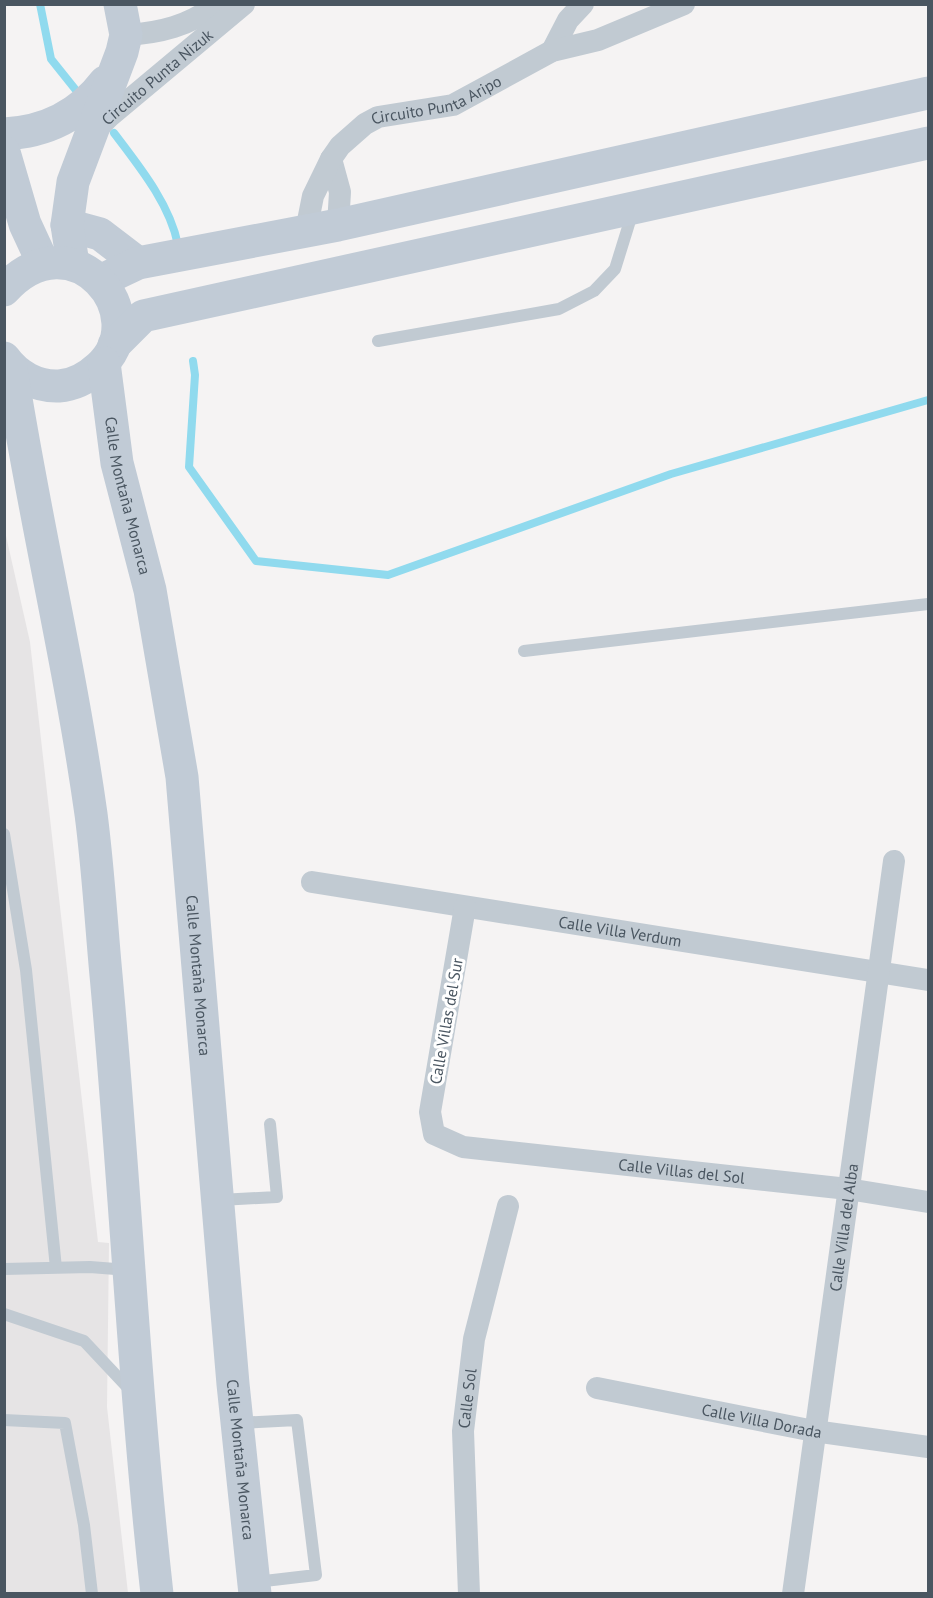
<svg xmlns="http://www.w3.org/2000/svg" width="933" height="1598" viewBox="0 0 933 1598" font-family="'PT Sans',sans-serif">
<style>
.education{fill:#e6e4e5}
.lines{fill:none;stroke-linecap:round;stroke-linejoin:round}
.stream{stroke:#90daee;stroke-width:8}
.lane{stroke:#c1cad2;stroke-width:12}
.street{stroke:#c1cad2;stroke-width:22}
.secondary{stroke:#c1cbd6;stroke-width:33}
.labels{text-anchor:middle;stroke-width:6;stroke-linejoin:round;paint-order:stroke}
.street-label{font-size:16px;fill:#4a5661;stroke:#fff}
</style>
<rect width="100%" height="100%" fill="#f5f3f3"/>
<path class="education" d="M4,527L30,642L98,1242L109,1243L107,1407L128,1593H5Z"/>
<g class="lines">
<path class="stream" d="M40,4L51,59L79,94
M114,133C139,166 170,204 178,245
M193,361L195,375L189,467L256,561L388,575L671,474L928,400"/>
<path class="lane" d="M378,341L559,309L594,291L615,269L633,211
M524,651L928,604
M4,834L26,970L56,1268
M220,1200L277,1197L270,1124
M4,1269L90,1267L128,1270
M4,1314L84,1341L130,1390
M4,1420L65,1423L84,1525L92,1594
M239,1423L297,1420L316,1575L256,1582"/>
<g class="street">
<path d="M126,35C159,33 190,26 217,4"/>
<path d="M552,51L568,20L583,4"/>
<path id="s1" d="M96,130L110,116L244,4"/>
<path d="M331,159L340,192L338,225"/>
<path id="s2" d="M306,231L313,196L331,159L340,146L365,124L378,117L453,105L552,51L598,40L684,4"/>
<path id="s3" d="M312,882L928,980"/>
<path id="s4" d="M465,907L430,1112L434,1134L463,1147L848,1189L928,1202"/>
<path id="s5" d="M597,1388L814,1431L928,1447"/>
<path id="s6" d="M469,1594L463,1431L474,1339L508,1206"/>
<path id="s7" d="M793,1594L894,861"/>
</g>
<g class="secondary">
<path d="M4,134C46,132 80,115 105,82"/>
<path d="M4,152L25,224L43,263"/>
<path d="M67,225L100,234L138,263"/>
<path d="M73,264L67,225L73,182L122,52L126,35L120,4"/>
<path d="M100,281L138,263L338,225L928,93"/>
<path d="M4,290C73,214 156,316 99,367C87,378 75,385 59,386C37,387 17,376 4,358"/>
<path d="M114,345L143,316L928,143"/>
<path id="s8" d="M104,363L117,463L150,590L182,777L233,1384L255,1594"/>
<path d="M11,368C34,517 70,664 91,814C98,867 101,921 106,975C125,1181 134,1388 157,1594"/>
</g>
</g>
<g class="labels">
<g class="street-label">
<text dy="6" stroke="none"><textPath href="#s1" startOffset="81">Circuito Punta Nizuk</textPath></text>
<text dy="6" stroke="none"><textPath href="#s2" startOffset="202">Circuito Punta Aripo</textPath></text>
<text dy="6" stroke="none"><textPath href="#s8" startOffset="135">Calle Montaña Monarca</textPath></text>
<text dy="6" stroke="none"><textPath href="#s3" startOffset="312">Calle Villa Verdum</textPath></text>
<text dy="6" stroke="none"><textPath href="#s8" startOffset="621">Calle Montaña Monarca</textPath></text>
<text transform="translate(446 1021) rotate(-80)" y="6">Calle Villas del Sur</text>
<text dy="6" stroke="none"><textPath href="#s4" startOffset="482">Calle Villas del Sol</textPath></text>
<text dy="6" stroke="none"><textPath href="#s7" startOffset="370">Calle Villa del Alba</textPath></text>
<text dy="6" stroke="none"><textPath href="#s6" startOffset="196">Calle Sol</textPath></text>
<text dy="6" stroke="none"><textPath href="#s5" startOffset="168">Calle Villa Dorada</textPath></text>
<text dy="6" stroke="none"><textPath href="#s8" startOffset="1107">Calle Montaña Monarca</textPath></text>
</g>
</g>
<rect width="933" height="1598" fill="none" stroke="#4a5661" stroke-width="12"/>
</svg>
